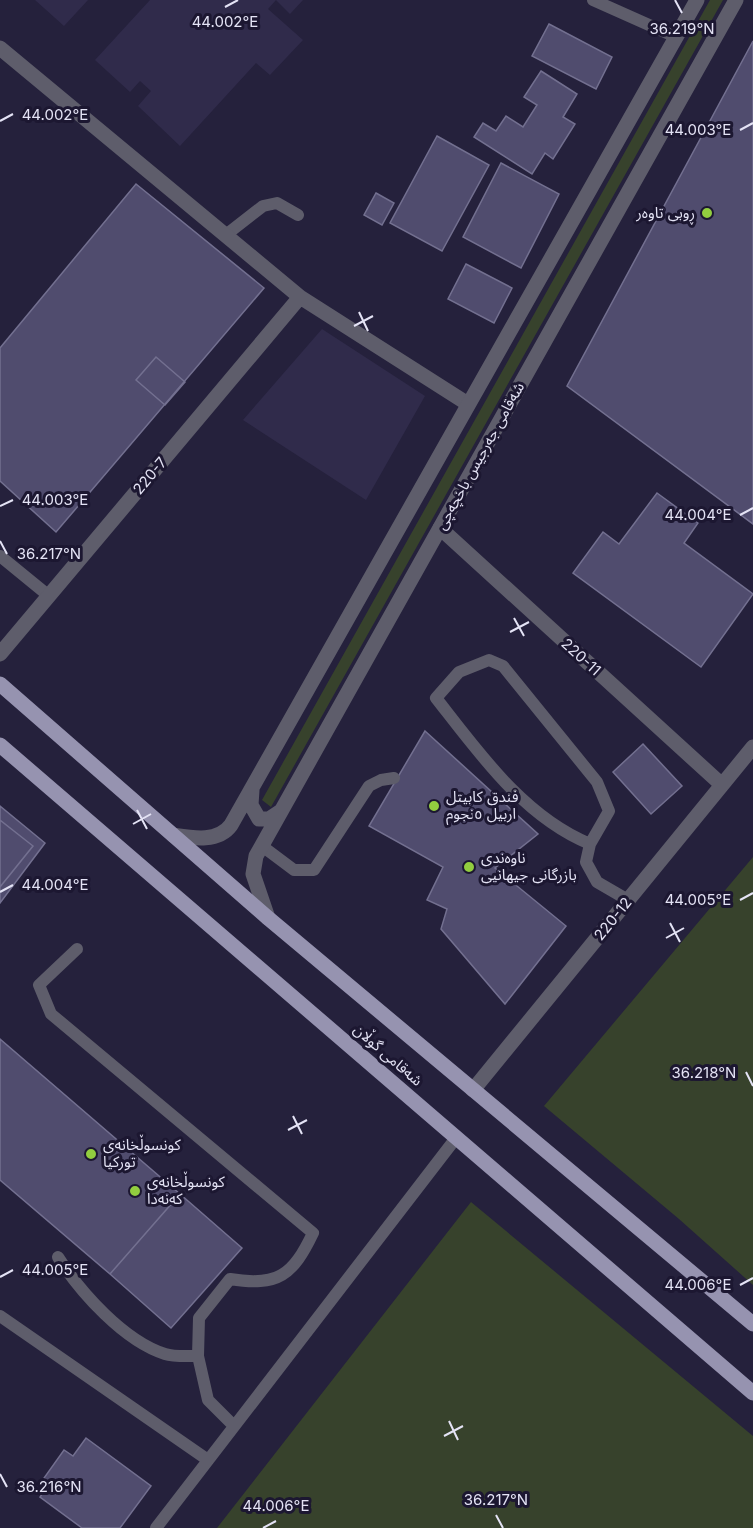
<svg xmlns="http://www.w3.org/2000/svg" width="753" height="1528" viewBox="0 0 753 1528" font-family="Inter,'Noto Sans Arabic',sans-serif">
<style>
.built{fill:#302b4b}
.green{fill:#37422c}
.building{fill:#504c6e;stroke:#737090;stroke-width:1.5}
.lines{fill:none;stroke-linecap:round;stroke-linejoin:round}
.service{stroke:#5e5d6b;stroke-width:12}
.minor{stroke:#5e5d6b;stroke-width:15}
.tertiary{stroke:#5e5d6b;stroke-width:15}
.primary{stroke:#9693b0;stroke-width:15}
.ticks{fill:none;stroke:#e4e3f5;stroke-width:2}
.poi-dot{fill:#92cd3f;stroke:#1c1731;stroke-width:2}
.labels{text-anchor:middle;stroke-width:6;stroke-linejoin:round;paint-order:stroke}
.poi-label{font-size:15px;fill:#e4e3f5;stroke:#1c1731;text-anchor:start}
.street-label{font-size:15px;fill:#e4e3f5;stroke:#1c1731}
.ticks-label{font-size:15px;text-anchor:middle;fill:#e4e3f5;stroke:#1c1731;stroke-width:6;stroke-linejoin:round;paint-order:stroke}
</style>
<rect width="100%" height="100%" fill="#25213c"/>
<path class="built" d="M35,0H88L64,26Z
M150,0H303L290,14L276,0L268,9L303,40L270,75L256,63L180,146L138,106L151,91L140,81L130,92L95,60Z
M322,329L425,396L366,500L243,420Z"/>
<path class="green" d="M710,0H723L271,807L262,800Z
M753,857V1285L679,1219L544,1106Z
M471,1202L753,1436V1528H217Z"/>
<path class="building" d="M549,24L612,57L596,89L532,56Z
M753,41V524L567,386Z
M541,71L577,94L563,117L575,124L553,159L545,153L532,174L474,137L483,123L496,131L506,116L523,127L537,105L524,97Z
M437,136L489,165L442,251L390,223Z
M501,163L559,194L521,268L463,237Z
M136,184L264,288L56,532L0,481V348Z
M376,193L394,203L382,225L364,215Z
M466,264L512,288L494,323L448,299Z
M156,357L185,382L165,405L136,380Z
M657,493L698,523L684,543L753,594L701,667L573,573L603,532L619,544Z
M425,731L538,834L495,868L566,926L505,1004L441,929L447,909L427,900L443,867L369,826Z
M643,744L682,786L651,814L613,772Z
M0,806L45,843L0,903Z
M0,820L33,846L0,887Z
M0,1039L180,1194L110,1274L0,1180Z
M180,1194L242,1248L171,1328L110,1274Z
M86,1438L151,1486L120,1528H82L40,1497L50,1483L44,1478L64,1450L73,1456Z"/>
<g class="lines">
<path class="service" d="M593,0L676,37
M227,234L263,206L277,203L298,215
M0,556L49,596
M590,844C524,817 479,753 436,698L459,672L489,660L503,666L597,782L609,811L590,844L586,862L597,882L628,900
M262,846L294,870H314L369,786L381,780L394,778
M77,949L39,985L51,1014L313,1233C293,1275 278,1287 230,1279L199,1318L198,1356L208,1400L234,1426
M58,1257C80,1292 124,1341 165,1354C174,1357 188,1356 198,1356
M0,1316L208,1460
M156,1528L456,1138"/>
<path class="minor" d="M0,48L300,297L468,404
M440,528L722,785
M0,654L300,297
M473,1090L753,747"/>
<path class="tertiary" d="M252,790L251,805L259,819H269L281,811
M173,835C192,838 218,843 231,825L697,0
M268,918L253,874L256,856L736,0"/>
<path class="primary" d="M0,684L268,918L753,1324
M0,745L753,1393"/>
</g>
<path class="ticks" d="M675,0L682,13M225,7L238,0M0,121L13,114M740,130L753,123M359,312L368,331M354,326L373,316M0,506L13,500M740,515L753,508M0,541L7,554M514,618L524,636M510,632L529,622M137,810L147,829M133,824L151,814M0,892L13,885M740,900L753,893M670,923L680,942M666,938L684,928M746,1072L753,1086M293,1116L302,1134M288,1130L307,1120M0,1277L13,1270M740,1285L753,1278M449,1421L458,1440M444,1436L463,1426M0,1474L7,1487M496,1515L503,1528M263,1528L276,1521"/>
<g class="poi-dot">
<circle cx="707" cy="213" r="6"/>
<circle cx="434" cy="806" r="6"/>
<circle cx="469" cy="867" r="6"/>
<circle cx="91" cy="1154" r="6"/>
<circle cx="135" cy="1191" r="6"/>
</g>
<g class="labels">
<g class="poi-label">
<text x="695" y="218" text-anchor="end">ڕوبی تاوەر</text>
<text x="446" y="802">فندق كابيتل<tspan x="446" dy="17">اربيل ٥نجوم</tspan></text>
<text x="481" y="863">ناوەندی<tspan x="481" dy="17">بازرگانی جیهانیی</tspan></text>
<text x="103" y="1150">کونسوڵخانەی<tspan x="103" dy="17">تورکیا</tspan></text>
<text x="147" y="1187">کونسوڵخانەی<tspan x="147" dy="17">کەنەدا</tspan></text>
</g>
<g class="street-label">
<text transform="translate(480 456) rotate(-61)" y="5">شەقامی جەرجیس باخچەچی</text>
<text transform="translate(150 476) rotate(-50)" y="5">220-7</text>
<text transform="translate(581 657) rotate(42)" y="5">220-11</text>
<text transform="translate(613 919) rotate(-51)" y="5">220-12</text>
<text transform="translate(388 1055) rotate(41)" y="5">شەقامی گوڵان</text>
</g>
</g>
<g class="ticks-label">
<text x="225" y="27">44.002°E</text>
<text x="682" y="34">36.219°N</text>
<text x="55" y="120">44.002°E</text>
<text x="698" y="135">44.003°E</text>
<text x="55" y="505">44.003°E</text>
<text x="698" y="520">44.004°E</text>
<text x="49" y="559">36.217°N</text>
<text x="55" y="890">44.004°E</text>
<text x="698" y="905">44.005°E</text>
<text x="704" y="1078">36.218°N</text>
<text x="55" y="1275">44.005°E</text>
<text x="698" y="1290">44.006°E</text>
<text x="49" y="1492">36.216°N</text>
<text x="496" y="1505">36.217°N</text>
<text x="276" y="1511">44.006°E</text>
</g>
</svg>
